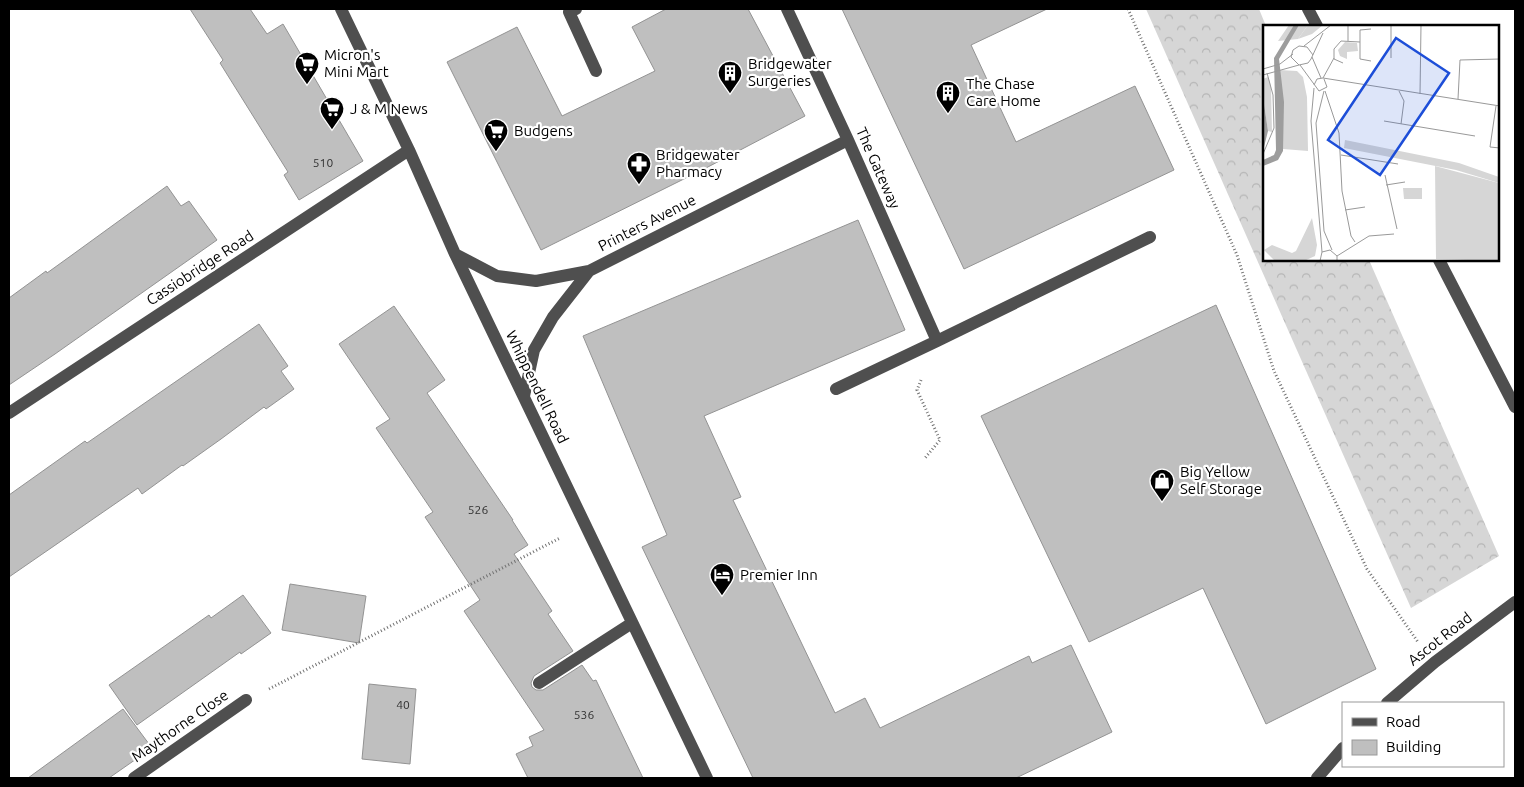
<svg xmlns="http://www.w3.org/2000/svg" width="1524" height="787" viewBox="0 0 1524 787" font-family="Ubuntu,sans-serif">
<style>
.forest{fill:url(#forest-crowns)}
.building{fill:#bfbfbf;stroke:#939393}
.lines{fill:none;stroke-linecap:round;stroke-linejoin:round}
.path{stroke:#717171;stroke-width:3;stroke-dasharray:1 2.5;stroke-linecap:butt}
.minor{stroke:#4f4f4f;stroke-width:12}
.labels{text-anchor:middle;stroke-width:4.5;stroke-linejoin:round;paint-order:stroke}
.number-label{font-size:12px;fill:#303030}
.poi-label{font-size:15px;fill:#000;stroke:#fff;text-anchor:start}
.street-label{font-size:15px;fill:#000;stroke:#fff}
.inset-road{fill:none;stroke:#999;stroke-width:1}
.view{fill:#1d4ed8;fill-opacity:0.15;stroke:#1d4ed8;stroke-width:2.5}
.inset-edge{fill:none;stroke:#000;stroke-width:2.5}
</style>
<defs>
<pattern id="forest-crowns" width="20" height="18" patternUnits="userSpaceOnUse" patternTransform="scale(1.25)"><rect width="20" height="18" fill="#d6d6d6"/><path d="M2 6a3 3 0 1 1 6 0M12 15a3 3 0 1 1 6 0" fill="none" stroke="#b6b6b6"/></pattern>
</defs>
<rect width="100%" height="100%" fill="#fff"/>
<path class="forest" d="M1146,9H1259L1266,26H1264V260H1369L1499,556L1411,608Z"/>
<path class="building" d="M190,9H250L267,34L283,24L363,161L299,200L284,175L288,172L220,63L223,60Z
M666,9H748L805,116L706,168L541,250L447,62L517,27L562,116L655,71L632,27Z
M842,9H1047L971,45L1016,142L1135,86L1174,170L964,269Z
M167,186L181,206L189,201L217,240L55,354L9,385V298L46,271L47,273L72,255Z
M858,220L905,330L704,416L741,497L733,500L835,713L865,698L880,728L1029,656L1032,663L1071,645L1112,732L1016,778H753L642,547L667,535L583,336Z
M1216,305L1376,669L1266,724L1203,588L1089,642L981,416Z
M394,306L445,380L427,393L513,520H512L528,545L514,554L552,611L548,614L573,651L534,676L531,683L532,687L536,690H543L582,665L593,681L596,680L643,778H528L516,754L533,746L529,737L544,730L464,611L480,600L425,517L433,512L376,428L390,419L339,344Z
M259,324L288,366L281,371L294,389L266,409L264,407L221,439L183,466L182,465L142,494L138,488L9,577V495L85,441L87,443Z
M290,584L366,596L359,643L282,630Z
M243,595L271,633L241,654L240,652L137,725L109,685L209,615L211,618Z
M369,684L416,689L410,764L362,759Z
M123,709L152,748L109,778H28Z"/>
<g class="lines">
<path class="path" d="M1128,9L1237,255L1274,371L1367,569L1418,642
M921,380L917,390L940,440L925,458
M269,689L560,538"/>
<path class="minor" d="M341,9L409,150L455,254L707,778
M576,9L569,12L596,71
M787,9L848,140L937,341
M1308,9L1317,26
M455,254L497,276L536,281L589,271
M1439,260L1515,407
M836,389L937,341L1150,237
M524,396L534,350L553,317L589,271L848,140
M9,413L409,150
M539,683L632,623
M1387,703L1435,662L1515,602
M134,778L246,700
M1317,778L1343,748"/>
</g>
<defs>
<symbol id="supermarket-pin" viewBox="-11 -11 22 30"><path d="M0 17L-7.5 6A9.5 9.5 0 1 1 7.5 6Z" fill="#000" stroke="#fff"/><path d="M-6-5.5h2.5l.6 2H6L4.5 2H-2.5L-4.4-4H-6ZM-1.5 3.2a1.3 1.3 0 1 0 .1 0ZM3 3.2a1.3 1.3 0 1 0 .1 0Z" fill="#fff"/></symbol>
<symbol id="building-pin" viewBox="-11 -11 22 30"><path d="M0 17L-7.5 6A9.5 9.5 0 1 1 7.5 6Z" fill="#000" stroke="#fff"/><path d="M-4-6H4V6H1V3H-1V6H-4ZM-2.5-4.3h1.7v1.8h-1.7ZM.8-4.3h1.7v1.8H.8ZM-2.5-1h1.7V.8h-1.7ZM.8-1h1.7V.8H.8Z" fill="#fff"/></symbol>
<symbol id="pharmacy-pin" viewBox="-11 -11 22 30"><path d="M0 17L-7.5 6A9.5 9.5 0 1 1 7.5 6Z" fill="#000" stroke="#fff"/><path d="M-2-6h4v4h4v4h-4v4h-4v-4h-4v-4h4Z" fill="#fff"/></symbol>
<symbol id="shop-pin" viewBox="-11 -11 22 30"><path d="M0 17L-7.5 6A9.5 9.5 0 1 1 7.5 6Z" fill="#000" stroke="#fff"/><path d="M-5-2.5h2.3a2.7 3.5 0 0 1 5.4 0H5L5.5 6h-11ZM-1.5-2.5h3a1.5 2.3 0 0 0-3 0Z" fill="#fff"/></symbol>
<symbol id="hotel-pin" viewBox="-11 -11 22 30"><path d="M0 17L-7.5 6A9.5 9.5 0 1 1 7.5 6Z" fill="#000" stroke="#fff"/><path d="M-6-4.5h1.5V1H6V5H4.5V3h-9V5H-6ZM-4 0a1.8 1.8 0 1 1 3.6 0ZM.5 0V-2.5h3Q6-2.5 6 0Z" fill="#fff"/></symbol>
</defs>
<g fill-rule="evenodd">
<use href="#supermarket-pin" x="293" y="50" width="28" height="38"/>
<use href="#building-pin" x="716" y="59" width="28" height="38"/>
<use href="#building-pin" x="934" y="79" width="28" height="38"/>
<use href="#supermarket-pin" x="318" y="95" width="28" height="38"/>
<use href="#supermarket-pin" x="482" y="117" width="28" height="38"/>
<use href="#pharmacy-pin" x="625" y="150" width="28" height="38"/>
<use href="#shop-pin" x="1148" y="467" width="28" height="38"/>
<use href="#hotel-pin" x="708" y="561" width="28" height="38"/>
</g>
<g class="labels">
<g class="number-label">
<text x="323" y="167">510</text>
<text x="478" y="514">526</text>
<text x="403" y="709">40</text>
<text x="584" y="719">536</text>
</g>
<g class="poi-label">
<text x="324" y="60">Micron's<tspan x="324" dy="17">Mini Mart</tspan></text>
<text x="748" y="69">Bridgewater<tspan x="748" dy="17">Surgeries</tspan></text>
<text x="966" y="89">The Chase<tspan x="966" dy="17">Care Home</tspan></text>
<text x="350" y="114">J &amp; M News</text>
<text x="514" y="136">Budgens</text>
<text x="656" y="160">Bridgewater<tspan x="656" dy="17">Pharmacy</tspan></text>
<text x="1180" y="477">Big Yellow<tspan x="1180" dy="17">Self Storage</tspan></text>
<text x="740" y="580">Premier Inn</text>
</g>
<g class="street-label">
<text transform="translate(878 168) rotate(66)" y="5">The Gateway</text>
<text transform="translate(647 223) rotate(-27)" y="5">Printers Avenue</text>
<text transform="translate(200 268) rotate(-33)" y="5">Cassiobridge Road</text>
<text transform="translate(537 387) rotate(64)" y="5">Whippendell Road</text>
<text transform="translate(1440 639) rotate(-38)" y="5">Ascot Road</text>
<text transform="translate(180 726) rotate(-35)" y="5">Maythorne Close</text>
</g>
</g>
<g transform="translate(1263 25)">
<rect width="236" height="236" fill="#fff"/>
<path d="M45,0H60L49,9L35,14ZM82,17L94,18L95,26L84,27V34L77,31L75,25Z" fill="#d6d6d6"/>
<path d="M26,0H45L35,14L15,16ZM16,45L34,46L40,52L44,72L45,126L20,124ZM5,52L8,61L9,107L5,106L0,72V54ZM82,115L196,138L236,152V158L193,145L81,123ZM49,193L54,220L52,231L41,236H12L1,225L9,220L29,228L33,226Z" fill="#d6d6d6"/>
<path d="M172,141L236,158V236L173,234ZM140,163H159V174H141Z" fill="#d6d6d6"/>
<path d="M31,0H36L16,34L21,77L20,126L15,135L0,141V135L11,130L13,125L11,33ZM0,72L5,106L0,126Z" fill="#9d9d9d"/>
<path class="inset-road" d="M85,0V16M128,0V33M97,17V5L108,4M41,21L68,0M50,30L44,22L36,21L30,25L28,32L36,40L45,38L48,34L60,8M49,32L58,53M80,38L71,34V24L78,16L97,17V34L108,36M37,40L56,66L64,62L61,54M0,44L17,39L30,29M0,50L36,40M60,53L71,33M51,60L54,54L60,53L237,81M51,63L48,96L59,227M61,66L53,98L61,206L69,225M62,66L76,108L79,166L88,211L92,217M136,66L141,76L138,99M157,69L158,0M195,74L197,35L237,34M233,81L227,122L237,123M121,96L212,111M0,129L11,103L10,70L4,48M78,130L135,139M122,150L134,204M123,160L142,157M82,185L102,182M74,231L106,211L131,209M57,236L59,227L67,225L74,231V236"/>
<path class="view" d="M133,13L186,48L117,150L65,115Z"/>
<rect width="236" height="236" class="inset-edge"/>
</g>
<rect width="1524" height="787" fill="none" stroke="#000000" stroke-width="20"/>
<rect x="1342" y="702" width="162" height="65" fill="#ffffff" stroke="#999999"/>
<rect x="1352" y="718" width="25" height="8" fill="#4f4f4f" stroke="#999999"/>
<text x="1386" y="727" font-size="15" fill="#000000">Road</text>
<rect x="1352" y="740" width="25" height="15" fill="#bfbfbf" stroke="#999999"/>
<text x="1386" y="752" font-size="15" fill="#000000">Building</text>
</svg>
